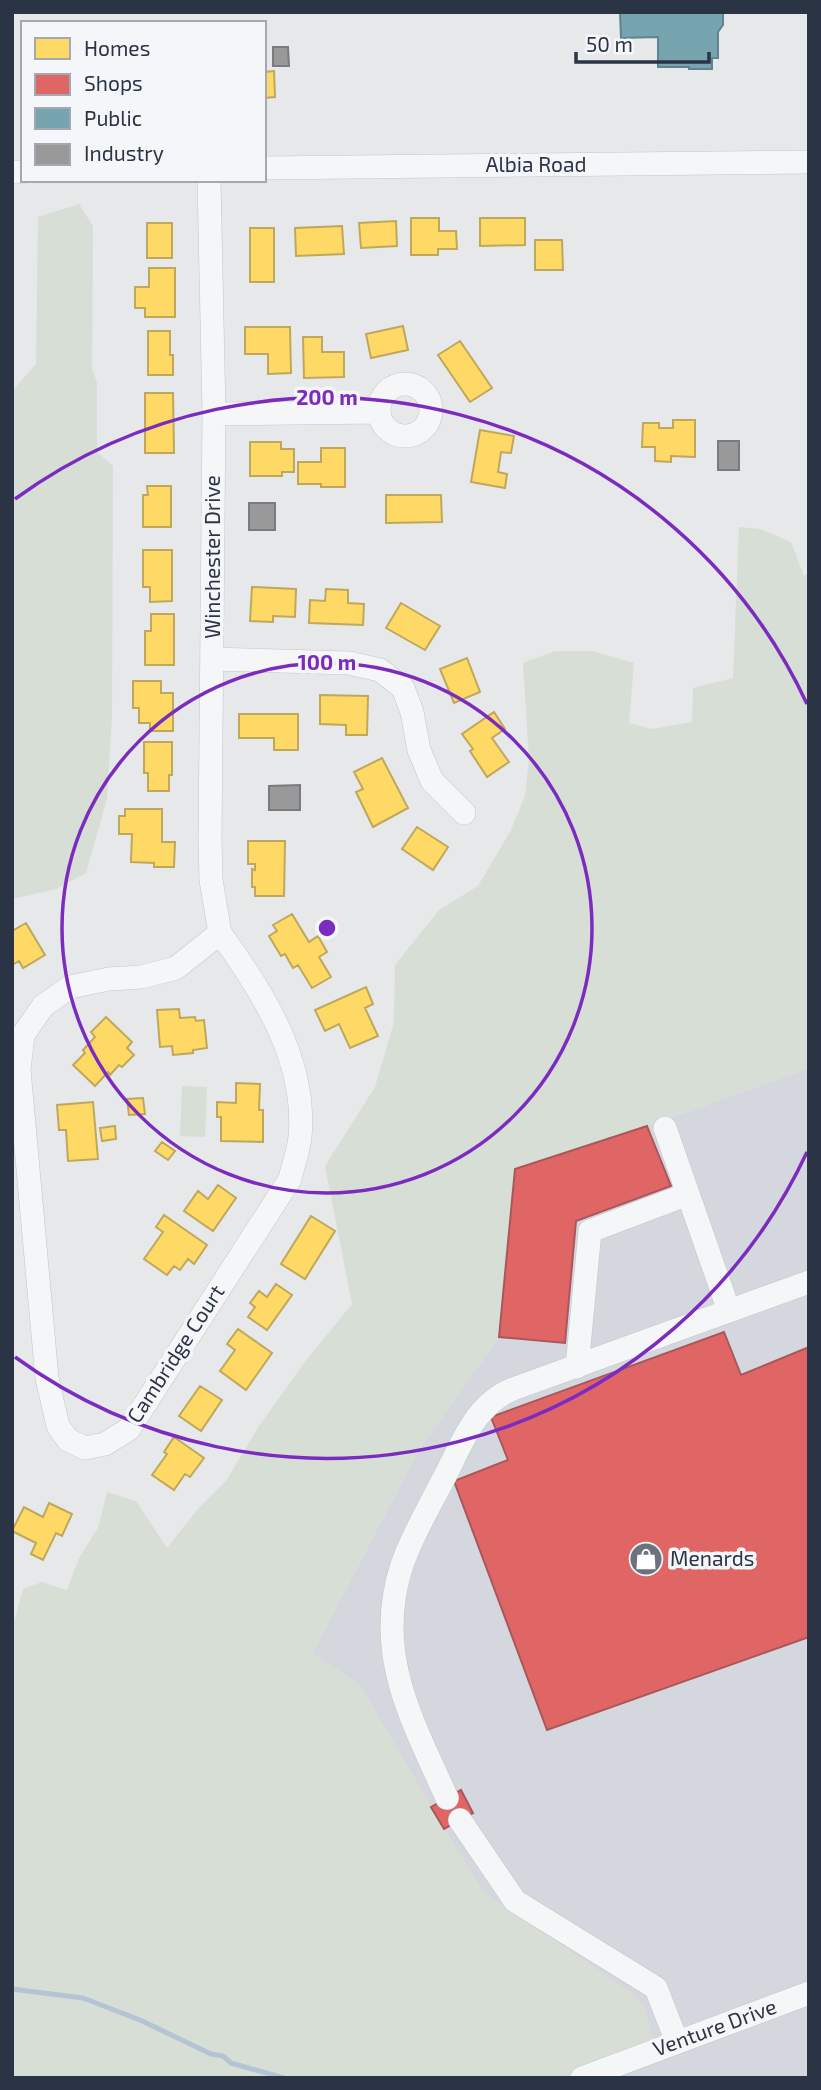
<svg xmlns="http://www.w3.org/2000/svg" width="821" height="2090" viewBox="0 0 821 2090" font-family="'Exo 2',sans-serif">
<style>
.built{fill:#d4d7dd}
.green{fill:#d6ded6}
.homes{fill:#ffd966;stroke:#bfa85c;stroke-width:2}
.shops{fill:#e06666;stroke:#aa575c;stroke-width:2}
.public{fill:#76a5af;stroke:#60838f;stroke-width:2}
.industry{fill:#999;stroke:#787b80;stroke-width:2}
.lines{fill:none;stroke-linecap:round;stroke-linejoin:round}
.stream{stroke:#b4c4d5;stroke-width:5}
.minor-casing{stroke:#c4c6c8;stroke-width:24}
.minor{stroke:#f5f6f7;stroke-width:23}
.ring{fill:none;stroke:#7b2cbf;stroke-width:3.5}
.labels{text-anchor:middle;stroke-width:7;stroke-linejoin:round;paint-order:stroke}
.street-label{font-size:21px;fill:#2b3445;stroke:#f4f6f9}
.poi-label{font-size:21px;fill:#2b3445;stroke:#f4f6f9;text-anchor:start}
.centre{fill:#7b2cbf;stroke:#f4f6f9;stroke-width:3.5}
.ring-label{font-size:21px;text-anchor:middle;font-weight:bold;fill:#7b2cbf;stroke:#f4f6f9;stroke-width:7;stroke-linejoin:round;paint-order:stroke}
</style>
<rect width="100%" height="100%" fill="#e6e8ea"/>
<path class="built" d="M809,1068V2078H582L644,2006L633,1994L484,1893L444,1829L360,1685L312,1654L418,1451L499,1337L515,1169L673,1117Z"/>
<path class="green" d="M79,204L93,226L92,368L97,383V452L113,466L112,713L107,799L86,873L56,889L12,899V391L36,364L38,217Z
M739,527L760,529L791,542L804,576L809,573V1068L673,1117L515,1169L499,1337L418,1451L312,1654L360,1685L444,1829L484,1893L633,1994L644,2006L656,2050L582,2078H12V1630L23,1589L42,1582L67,1590L79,1558L98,1528L107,1492L136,1501L167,1548L197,1510L226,1481L259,1426L304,1363L352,1304L325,1166L375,1087L394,1022L395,965L439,910L478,886L510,832L525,796L529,759L523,663L555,651H592L634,663L629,723L652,729L692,722L693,688L733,678Z
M182,1086L207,1087L205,1137L180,1136Z"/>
<path class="homes" d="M274,71L275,97L264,98V72Z
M411,218H439V231H456L457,249H438V255H411Z
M480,218H525V245L480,246Z
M396,221L397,246L361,248L359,223Z
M147,223H172V258H147Z
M342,226L344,254L296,256L295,228Z
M250,228H274V282H250Z
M535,240H562L563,270H535Z
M149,268H175V317H145V308H135V287H149Z
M403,326L408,350L371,358L366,334Z
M245,327H290L291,373L268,374V354H245Z
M148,331H170V355H173V375H148Z
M303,337H322V352H344V377L304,378Z
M460,341L492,388L470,402L438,355Z
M145,393H173L174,453H145Z
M673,420H695V457L671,456V462L655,461V447H642L643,423H659V428H673Z
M480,430L514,436L511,453L501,452L498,472L507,474L505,488L471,482Z
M250,442H281V449H294V472H282V476H250Z
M321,448H345V487H321V484H298V462H321Z
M147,486H171V527H143V495H148Z
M386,495H441L442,522L386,523Z
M143,550H172V601L150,602V587H143Z
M252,587L296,589L295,617L273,616V622L250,621Z
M326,589L348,590V603L364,604L363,625L309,623L310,600L325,601Z
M401,603L440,626L425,650L386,628Z
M151,614H174V665H145V631H151Z
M467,658L480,692L454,703L440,669Z
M133,681H161V693H173V731H150V723H139V708H133Z
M320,695L368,696L367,735H346V725L320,724Z
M494,712L505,729L492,738L509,762L487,777L470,751L473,749L462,734Z
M239,714H298V750H274V738H239Z
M144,742H172V775H169V791H148V773H144Z
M382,758L408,808L373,827L356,792L363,789L354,772Z
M125,809H162V842H175L174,867H154V863L131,862L132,834H119V816H125Z
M417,827L448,847L433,870L402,849Z
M248,841H285L284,896H255V887H252V869L255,870V864H248Z
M292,914L309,942L318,936L327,952L319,957L331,977L312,988L298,965L293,968L285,954L281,956L269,936L277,931L273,925Z
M26,923L45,955L23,968L19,961L12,965V931Z
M366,987L373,1004L365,1008L378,1036L350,1048L339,1024L325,1031L315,1010Z
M179,1009L180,1018L195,1017L196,1021L204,1020L207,1048L193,1050V1053L173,1055L172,1046L160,1047L157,1010Z
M106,1017L132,1042L127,1048L134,1055L122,1067L119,1065L110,1075L108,1072L95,1086L73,1065L85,1053L83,1050L95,1037L91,1032Z
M236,1083L260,1084L259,1110H263V1142L221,1141V1117H217V1102L236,1103Z
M143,1098L145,1114L129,1115L127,1099Z
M93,1102L98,1159L68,1161L66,1130H59L57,1105Z
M115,1126L116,1139L102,1141L100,1128Z
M162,1142L175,1151L168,1160L155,1151Z
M218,1185L236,1198L213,1231L184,1211L198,1191L208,1199Z
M164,1215L207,1245L194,1264L188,1259L180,1270L174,1266L167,1275L144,1259L163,1232L156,1227Z
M311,1216L335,1231L305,1279L281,1264Z
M276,1284L292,1295L267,1330L248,1317L255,1307L250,1303L259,1291L267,1297Z
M238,1329L272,1353L246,1390L220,1371L235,1350L227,1344Z
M200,1386L222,1400L201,1431L179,1416Z
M174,1437L204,1458L190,1477L185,1474L174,1490L152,1475L167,1454L164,1452Z
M49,1503L72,1514L62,1536L56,1533L43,1560L31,1554L36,1543L12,1531L24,1507L43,1517Z"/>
<path class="shops" d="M647,1126L671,1186L576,1221L565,1343L499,1337L515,1169Z
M724,1332L741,1375L809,1347V1637L547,1730L454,1481L508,1460L491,1417Z
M461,1790L473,1813L444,1829L431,1807Z"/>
<path class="public" d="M620,12H723V25L718,32V58H712V69H689V67H658V37L621,38Z"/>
<path class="industry" d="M273,47H288L289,66H273Z
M718,441H739V470H718Z
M249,503H275V530H249Z
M300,785V810H269V786Z"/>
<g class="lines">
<path class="stream" d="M12,1989L83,1998L140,2020L211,2054L223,2056L231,2063L284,2078"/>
<defs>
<path id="minor" d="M264,168L809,162
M12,172H23
M209,180L214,414L210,840L211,880L220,933
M379 410a26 26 0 1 1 52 0a26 26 0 1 1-52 0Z
M214,414L378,412
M212,659L349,663L380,670L403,688L412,712L419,750L432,781L464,813
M220,933C263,992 307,1061 300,1137C299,1150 293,1165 290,1179L129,1429L105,1444L85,1448L68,1440L58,1426L47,1378L19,1070L23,1035L43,1006L70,987L109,979L141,977L176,968Z
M665,1128L729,1311
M577,1367L590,1231L688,1194
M447,1798C412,1720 373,1653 402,1565C413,1533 431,1504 446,1474C463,1441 476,1404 513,1389L809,1282
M460,1820L515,1901L656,1988L677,2042
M582,2078L809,1993"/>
</defs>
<use href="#minor" class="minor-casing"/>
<use href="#minor" class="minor"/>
</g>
<g class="ring">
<circle cx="327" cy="928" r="265"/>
<path d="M807 1152A530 530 0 0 1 15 1357M15 499A530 530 0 0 1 807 704"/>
</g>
<defs>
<symbol id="shop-disc" viewBox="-11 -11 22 22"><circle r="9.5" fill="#6c737f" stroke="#f4f6f9"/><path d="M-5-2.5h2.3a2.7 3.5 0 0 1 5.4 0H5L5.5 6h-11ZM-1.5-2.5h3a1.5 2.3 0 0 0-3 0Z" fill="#fff"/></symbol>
</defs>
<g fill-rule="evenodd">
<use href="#shop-disc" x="627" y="1540" width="38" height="38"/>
</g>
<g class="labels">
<g class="street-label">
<text x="536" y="172">Albia Road</text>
<text transform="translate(213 557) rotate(-90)" y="7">Winchester Drive</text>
<text transform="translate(176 1354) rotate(-57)" y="7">Cambridge Court</text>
<text transform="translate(715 2028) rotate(-20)" y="7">Venture Drive</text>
</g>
<g class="poi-label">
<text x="670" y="1566">Menards</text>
</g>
</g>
<circle cx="327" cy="928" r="10" class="centre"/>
<g class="ring-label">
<text x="327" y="405">200 m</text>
<text x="327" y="670">100 m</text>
</g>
<rect width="821" height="2090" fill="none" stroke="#2b3445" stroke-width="28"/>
<rect x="21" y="21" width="245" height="161" fill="#f4f6f9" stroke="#a4a8b1" stroke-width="2"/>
<rect x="35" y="38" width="35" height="21" fill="#ffd966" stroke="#a4a8b1" stroke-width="2"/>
<text x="84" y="56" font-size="21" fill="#2b3445">Homes</text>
<rect x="35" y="74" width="35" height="21" fill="#e06666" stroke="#a4a8b1" stroke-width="2"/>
<text x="84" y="91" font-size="21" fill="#2b3445">Shops</text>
<rect x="35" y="108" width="35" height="21" fill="#76a5af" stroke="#a4a8b1" stroke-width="2"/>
<text x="84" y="126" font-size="21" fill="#2b3445">Public</text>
<rect x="35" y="144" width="35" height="21" fill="#999999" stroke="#a4a8b1" stroke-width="2"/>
<text x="84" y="161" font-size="21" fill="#2b3445">Industry</text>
<path d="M576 52v10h133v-10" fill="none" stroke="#2b3445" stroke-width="3.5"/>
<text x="586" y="52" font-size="21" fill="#2b3445" stroke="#f4f6f9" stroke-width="5" paint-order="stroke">50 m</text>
</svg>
